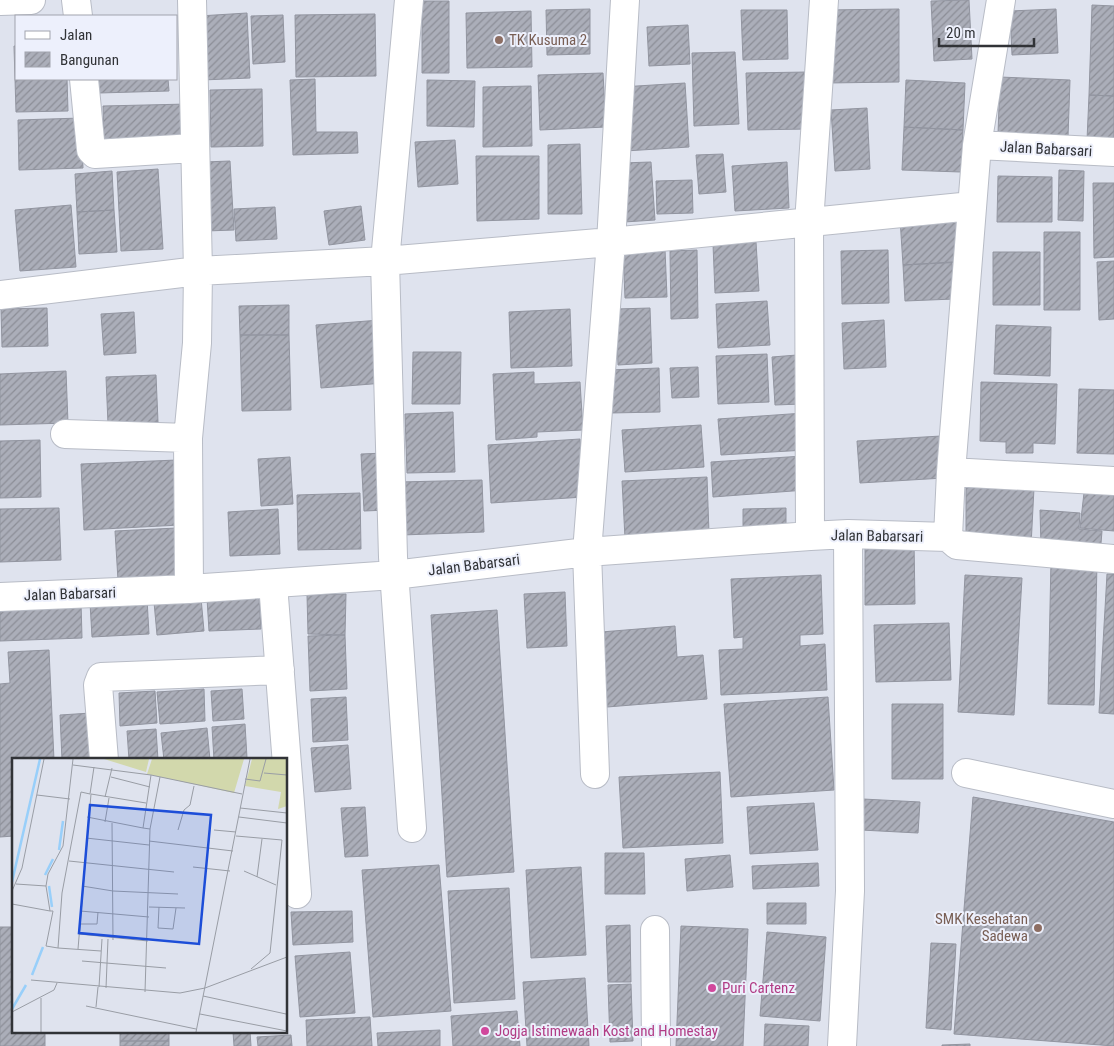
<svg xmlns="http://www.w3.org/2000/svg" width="1114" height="1046" viewBox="0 0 1114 1046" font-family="'Roboto Condensed',sans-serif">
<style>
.building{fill:url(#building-hatch);stroke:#9295a0}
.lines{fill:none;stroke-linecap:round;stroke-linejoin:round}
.minor-casing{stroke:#b8bcc6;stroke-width:30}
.minor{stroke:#fff;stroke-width:28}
.education-dot{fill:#8d6e63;stroke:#edf0fc;stroke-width:2}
.hotel-dot{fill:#d1479c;stroke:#edf0fc;stroke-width:2}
.labels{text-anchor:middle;stroke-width:4;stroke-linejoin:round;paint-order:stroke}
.education-label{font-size:15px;fill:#785e54;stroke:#edf0fc;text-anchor:start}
.street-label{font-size:15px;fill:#313337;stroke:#edf0fc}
.hotel-label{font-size:15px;fill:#b23c85;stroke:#edf0fc;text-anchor:start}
.inset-river{fill:none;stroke:#98cffa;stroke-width:2.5}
.inset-road{fill:none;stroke:#999da5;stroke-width:1}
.view{fill:#1d4ed8;fill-opacity:0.15;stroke:#1d4ed8;stroke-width:2.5}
.inset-edge{fill:none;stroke:#313337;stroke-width:2.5}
</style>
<defs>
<pattern id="building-hatch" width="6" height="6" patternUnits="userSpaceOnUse" patternTransform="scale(1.25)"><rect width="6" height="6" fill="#abaeb9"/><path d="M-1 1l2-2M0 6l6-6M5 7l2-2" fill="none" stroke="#8c8e97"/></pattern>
</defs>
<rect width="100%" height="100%" fill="#dfe3ee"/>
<path class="building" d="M969,0L972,59L934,61L931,1Z
M422,1H449V73H422Z
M1092,5L1114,6V96L1089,95Z
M590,9V54L547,55L546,10Z
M899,9V82L827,83L826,10Z
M1056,9L1058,53L1012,55L1010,11Z
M741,10H787L788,59L743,60Z
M531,11L532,67L467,68L466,13Z
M247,13L250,78L202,80L199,16Z
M375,14L376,76L296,77L295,15Z
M283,15L285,62L253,64L251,16Z
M688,25L690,64L649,66L647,27Z
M14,46H16V79H67L68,111L16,112Z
M735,52L739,124L694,126L692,53Z
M808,72L809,129L748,130L746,73Z
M603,73L606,127L540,130L538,75Z
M1000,77L1070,80L1068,137L998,134Z
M98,79H168L169,91L99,93Z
M315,79L316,132H357L358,153L293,155L290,80Z
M427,80L475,81L474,127L427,126Z
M906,80L965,83L963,130L904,127Z
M685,83L689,147L625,151L621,87Z
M531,86L532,146L483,147V87Z
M262,89L263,146L211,147L210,90Z
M1089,95L1114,96V142L1087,140Z
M188,104L189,143L104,145L103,106Z
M867,108L870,169L835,171L831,110Z
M81,118L83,168L19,170L18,120Z
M904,127L963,130L961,172L902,170Z
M455,140L458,184L418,187L415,142Z
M580,144L582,214H548V145Z
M723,154L726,192L699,194L696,155Z
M476,156H539V219L477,221Z
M230,161L234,230L206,231L204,162Z
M651,162L655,220L624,222L621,163Z
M787,162L789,208L735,211L732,166Z
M158,169L163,249L121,251L117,172Z
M1059,170L1084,171L1083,221L1058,220Z
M112,171L114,210L77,212L75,174Z
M998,176L1052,177V222H997Z
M692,180L693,213L657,214L656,181Z
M1093,183H1114V257L1094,258Z
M71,205L76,267L20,271L15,210Z
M361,206L365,240L329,245L324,211Z
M275,207L277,239L236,241L234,209Z
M114,210L117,252L79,254L77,212Z
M961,216L964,262L903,265L900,219Z
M1044,232H1080V310H1044Z
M756,242L759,291L715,293L713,244Z
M665,249L667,297L625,298L623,251Z
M697,250L698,318L671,319L670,251Z
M888,250L889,303L842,304L841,251Z
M993,252H1040V305H993Z
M1114,261V319L1099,320L1097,262Z
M952,262L954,299L905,301L903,265Z
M767,301L770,345L718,348L716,304Z
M289,305V335H240L239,306Z
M47,308L48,346L2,347L1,309Z
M650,308L652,363L618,365L616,309Z
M570,309L572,366L511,368L509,312Z
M134,312L136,353L104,355L101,314Z
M380,320L384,383L321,388L316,325Z
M884,320L886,367L844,369L842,323Z
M996,325L1051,327L1050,376L994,374Z
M240,335H289L291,410L242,411Z
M413,352H461L460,404H412Z
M767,354L769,402L718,404L716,356Z
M797,355L801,404L775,405L772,357Z
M698,367L699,397L672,398L670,368Z
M659,368L660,412L610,413L609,370Z
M66,371L68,423L0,425V374Z
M534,372V384L580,382L583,430L537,432V437L496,440L493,374Z
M156,375L158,422L108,424L106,377Z
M981,382L1057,384L1055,444L1033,443V453H1006V442L980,441Z
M1079,389L1114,390V454L1077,453Z
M453,412L455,472L407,473L405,414Z
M804,413L806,450L721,455L718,419Z
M701,425L704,467L625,472L622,430Z
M941,436L944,478L860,483L857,441Z
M580,439L584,497L491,503L488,445Z
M40,440L41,497L0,498V441Z
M385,453L388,510L364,511L361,454Z
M803,456L806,490L713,497L711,462Z
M290,457L293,504L261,506L258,459Z
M177,460L180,525L84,530L81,464Z
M707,477L709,533L625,538L622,481Z
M482,480L484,532L402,535L400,482Z
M966,483L1034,488L1031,546L966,540Z
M1085,484L1114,487V531L1080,528Z
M360,493L361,549L298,550L297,495Z
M59,508L61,560L0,562V509Z
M786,508V532L743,533V509Z
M278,509L280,554L230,556L228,512Z
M1040,510L1080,513L1079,529L1102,531L1100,556L1041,547Z
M177,528L180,577L118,580L115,531Z
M865,542H914L915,604L865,605Z
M1051,560L1097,562L1094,705L1048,704Z
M1107,574H1114V714L1099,713Z
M821,575L823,634L800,635V646L825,644L827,690L721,695L719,650L743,649V637L734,638L731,579Z
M965,575L1022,578L1014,715L958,712Z
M565,592L567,646L527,648L524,594Z
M346,594L345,635L308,634L307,595Z
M259,596L261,629L209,631L207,598Z
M201,598L204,631L157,635L154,602Z
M147,599L149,634L92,637L90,603Z
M81,602L82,638L0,641V604Z
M497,610L514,872L447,877L431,615Z
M949,623L951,680L876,682L874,625Z
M675,626L677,657L703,655L707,699L607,707L601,632Z
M345,635L347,689L310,691L308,636Z
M49,650L54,760H14V836L0,837V684L10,683L8,652Z
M204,689L205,721L160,724L157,692Z
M242,689L244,719L213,721L211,691Z
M155,691L157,723L120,726L119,693Z
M346,697L348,740L313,742L311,699Z
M828,697L834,790L731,797L724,704Z
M892,704H943V779H892Z
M91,713L93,760H62L60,715Z
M245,724L247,758L214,760L212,727Z
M207,728L210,760H164L161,733Z
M156,729L158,760H129L127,731Z
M348,745L351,789L315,792L311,748Z
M720,772L723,843L623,848L619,777Z
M973,797L1114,822V1046L954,1034Z
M863,799L920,802L918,833L861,830Z
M814,803L818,850L750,854L747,807Z
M365,807L368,856L345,857L341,808Z
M605,853H644L645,894H605Z
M730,855L733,887L687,891L685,859Z
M818,863L819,886L753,889L752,866Z
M439,865L451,1011L373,1017L362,870Z
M581,867L586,955L531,958L526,870Z
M509,888L515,999L454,1003L448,891Z
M767,903H806V924H767Z
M352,911L353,942L293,945L291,912Z
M630,925L631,982H608L606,926Z
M681,926L748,929L743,1046H676Z
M0,927H14V1032H45V1046H0Z
M767,932L826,937L820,1021L760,1016Z
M931,943L956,944L951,1030L926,1028Z
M350,952L355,1013L300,1017L295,956Z
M585,978L589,1046H527L523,982Z
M631,984L633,1041L610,1042L608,985Z
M517,1011L520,1046H453L451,1016Z
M370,1017L372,1046H307L306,1020Z
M765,1024L809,1026L808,1046H764Z
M440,1030V1046H378L377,1033Z
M120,1032H169V1041H120Z
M233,1032H250L251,1046H234Z
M291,1035L292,1046H258L257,1037Z
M120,1041H169V1046H120Z
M970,1044V1046H942V1045Z"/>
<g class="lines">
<defs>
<path id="minor" d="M76,0L78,16
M409,0L385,261L393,557L412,828
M0,1L31,0
M84,79L91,150L95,154L194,148
M977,145L1114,152
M0,295L198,271L385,261L611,242L972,206
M65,434L188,438
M951,472L977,145L1001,0
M810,536L809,223L824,0
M948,537L957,545L1114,559
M273,584L297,894
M189,589L188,438L197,343L198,271L192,0
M0,597L189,589L394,575L587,552L810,536L848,534L948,537L951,472L1114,481
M104,760L98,685L101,677L280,670
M966,773L1114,804
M595,774L587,552L611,242L625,0
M655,930L656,1046
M842,1046L850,891L848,534"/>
</defs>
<use href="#minor" class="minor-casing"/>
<use href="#minor" class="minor"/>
</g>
<g class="education-dot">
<circle cx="499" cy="40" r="5"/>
<circle cx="1038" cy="928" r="5"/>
</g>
<g class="hotel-dot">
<circle cx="712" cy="988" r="5"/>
<circle cx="485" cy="1031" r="5"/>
</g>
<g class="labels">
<g class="education-label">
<text x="509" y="45">TK Kusuma 2</text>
<text x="1028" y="924" text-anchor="end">SMK Kesehatan<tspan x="1028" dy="17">Sadewa</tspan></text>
</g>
<g class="street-label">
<text transform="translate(1046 149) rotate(3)" y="5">Jalan Babarsari</text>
<text transform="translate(877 536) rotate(1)" y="5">Jalan Babarsari</text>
<text transform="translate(474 565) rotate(-7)" y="5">Jalan Babarsari</text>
<text transform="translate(70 594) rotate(-2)" y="5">Jalan Babarsari</text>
</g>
<g class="hotel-label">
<text x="722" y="993">Puri Cartenz</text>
<text x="495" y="1036">Jogja Istimewaah Kost and Homestay</text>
</g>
</g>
<g transform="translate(12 758)">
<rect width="275" height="275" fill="#dfe3ee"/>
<path d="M140,1H232L222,35L135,16ZM240,1H275V48L266,51L269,34L233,28Z" fill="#d2d8ac"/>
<path d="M92,1H137L134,14Z" fill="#d2d8ac"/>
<path class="inset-river" d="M47,92L51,63M33,117L41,101M0,124L28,1M37,128L40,149M20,217L31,189M0,251L14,227"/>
<path class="inset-road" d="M61,7L139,17L131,70L138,71L133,234M82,9L78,36L69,34L50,135L46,190L89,193M252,15L275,17M139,17L230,36M99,19L138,29M233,21L248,23L254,1M25,37L58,41M93,39L100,10M228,50L275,55M75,59L131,70M227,59L275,65M93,64L97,40M100,65L101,182M138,71L148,19M166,72L172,52L178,47L182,28M202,72L224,74M224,78L270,82L258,195L239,211M74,80L137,87M137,83L221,93M57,103L162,114M181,109L218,113M232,113L264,127M245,119L250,81M4,126L34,128M70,128L101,133L166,136M0,133L10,110L32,1M0,146L38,153M137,149L173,150M147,149L146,170L161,171L164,150M68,153L137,159M67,166H85L86,154M67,176L136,183M46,190L34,188L41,153H38L34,128L36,116L51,88L61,1M66,191L79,36L134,45M70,203L154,210M19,222L168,235L193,230L275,199M87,229L90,181M94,230L96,181M191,238L274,256M74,248L184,271M84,249L86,229M0,254L42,232L45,225M188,256L275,273M29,274V240M184,274L238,1"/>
<path class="view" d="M78,47L199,57L187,186L67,175Z"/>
<rect width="275" height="275" class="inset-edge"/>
</g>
<rect x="15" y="15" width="162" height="65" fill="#edf0fc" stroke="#a2a4ad"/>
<rect x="25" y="31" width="25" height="8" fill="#ffffff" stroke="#a2a4ad"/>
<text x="60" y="40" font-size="15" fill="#313337">Jalan</text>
<rect x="25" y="52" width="25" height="15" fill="url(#building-hatch)" stroke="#a2a4ad"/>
<text x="60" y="65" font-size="15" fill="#313337">Bangunan</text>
<path d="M939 38v8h95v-8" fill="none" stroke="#313337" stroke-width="2.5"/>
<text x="946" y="38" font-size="15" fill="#313337" stroke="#edf0fc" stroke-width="4" paint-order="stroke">20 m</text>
</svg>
